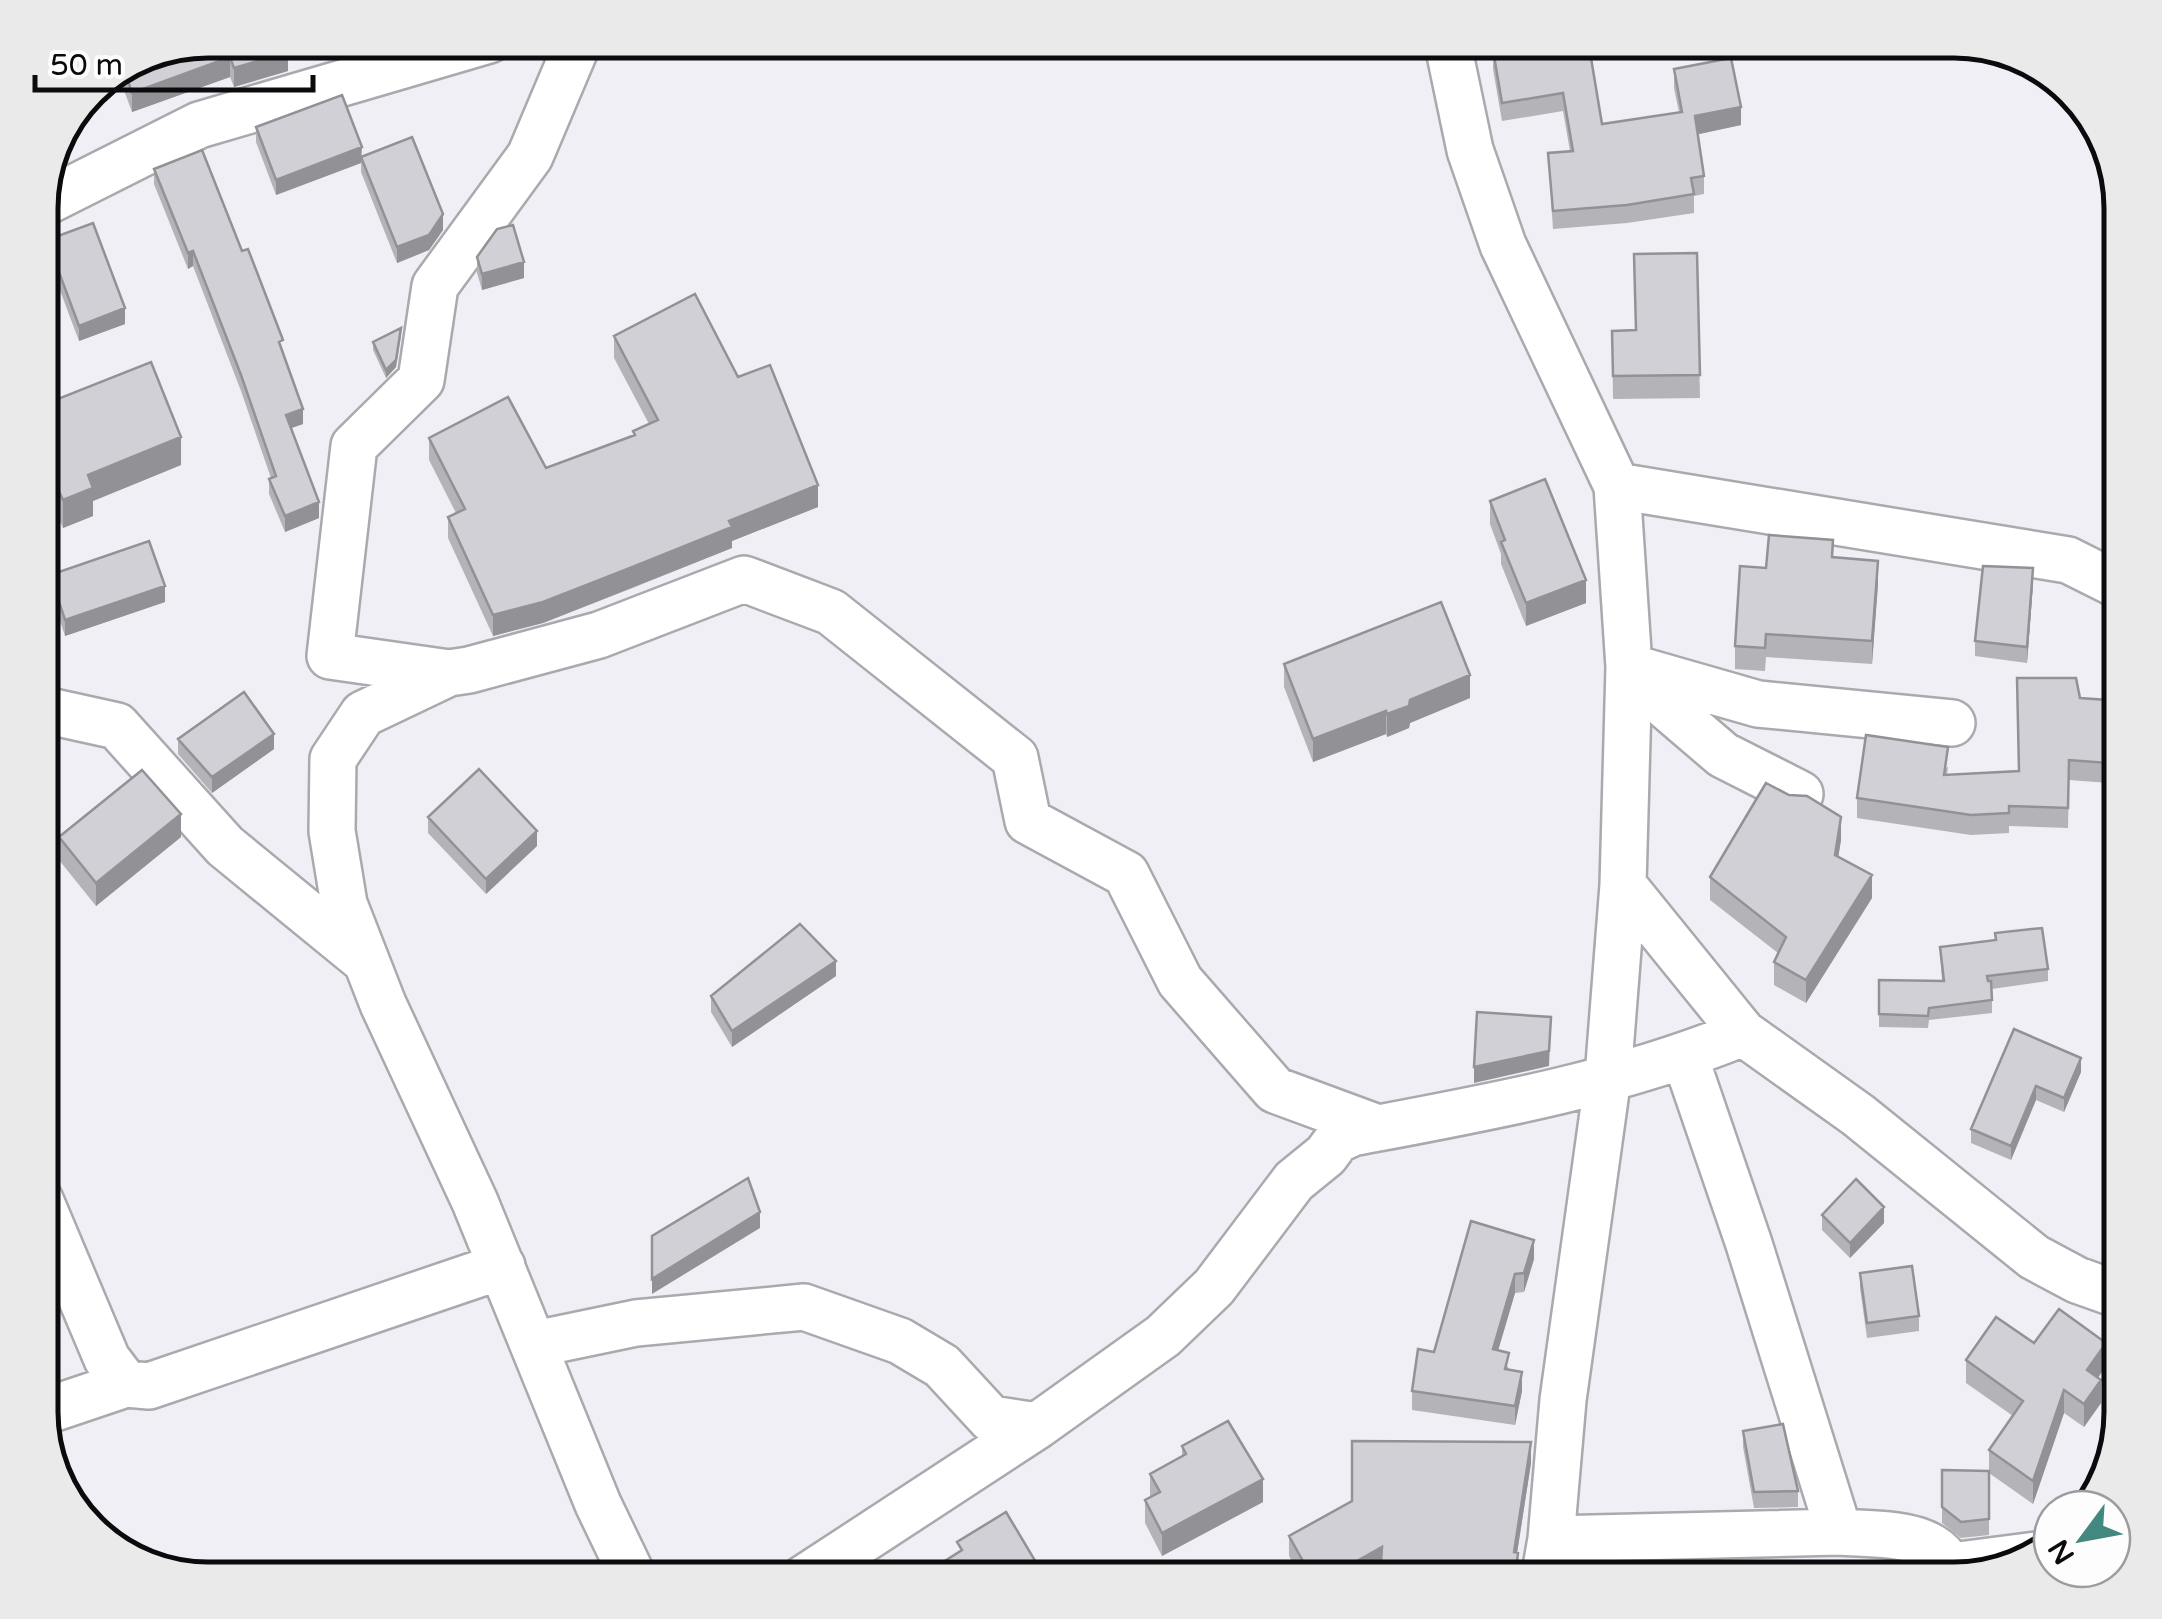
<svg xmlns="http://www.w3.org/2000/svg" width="2162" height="1619" viewBox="0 0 2162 1619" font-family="'Varela Round',sans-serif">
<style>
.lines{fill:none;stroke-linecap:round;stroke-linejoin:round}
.minor-casing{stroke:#a9a9ae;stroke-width:50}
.minor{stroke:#fff;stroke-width:45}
.wall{fill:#b3b3b8}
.shaded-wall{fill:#929296}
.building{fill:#d0d0d6;stroke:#929296;stroke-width:2.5}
.rim{fill:none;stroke:#0b0b0d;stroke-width:5}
</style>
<rect width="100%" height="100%" fill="#efeff5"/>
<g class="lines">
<defs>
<path id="minor" d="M579,40L530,156L435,286L421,380L354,446L330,656L449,673L469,670L599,635L744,579L831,612L1015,758L1028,821L1126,874L1180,981L1275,1090L1378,1128
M1447,40L1470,150L1503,245L1617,486L1629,667L1623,885L1608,1077L1563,1400L1551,1539L1544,1579
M40,205L199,125L489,40
M1617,486L2068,560L2122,587
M449,673L363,714L333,759L332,831L344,904L383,1004L475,1202L598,1504L634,1579
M40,709L117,726L225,846L362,958
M1800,794L1723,755L1668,708L1629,667L1758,704L1952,723
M1743,1033L1858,1115L2034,1257L2077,1280L2122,1296
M40,1200L107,1359L126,1384L149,1386L502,1266
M535,1344L636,1323L804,1307L900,1341L942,1366L991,1419L1037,1426
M40,1413L126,1384
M1839,1532C1878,1535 1946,1529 1952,1579
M1551,1539L1839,1532L1749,1244L1685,1057
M1951,1566L2036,1555
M803,1579L1037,1426L1163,1336L1214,1287L1294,1181L1326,1155L1337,1140L1352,1133C1485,1108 1617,1085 1743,1033L1623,885"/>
</defs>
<use href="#minor" class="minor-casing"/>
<use href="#minor" class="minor"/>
</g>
<path class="wall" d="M208,40L288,71L234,87L230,77L132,112L118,74Z
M1551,40H1588L1602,124L1679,112L1674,88V69L1741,125L1698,134L1704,176V194L1694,196V213L1627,223L1553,229L1548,153L1570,151L1563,111L1502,121L1493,69V50Z
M1839,40H1877V55L1841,60Z
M256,127L362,156L443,230L429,250L397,263L361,172V163L276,195L256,142Z
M154,169L283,354L303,424L291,428L319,518L285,532L269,494V479L271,478L241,391L193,266L188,269L154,184Z
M47,240L125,324L79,341L47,256Z
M1697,253L1700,398L1613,399L1612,331L1636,330Z
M477,257L524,278L482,290L477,273Z
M401,336L396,367L386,378L373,350V342Z
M614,336L738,377L818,507L732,541V548L630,589L543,623L493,636L448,538V517L456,513L429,460V438L546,468L633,435V431L649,424L614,358Z
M40,406L181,465L93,501V516L63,528L57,515Z
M1490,501L1586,603L1526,626L1501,564V554L1490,524Z
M1833,557L1878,584L1872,664L1766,657L1765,671L1735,669V646L1766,568Z
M50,575L165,602L65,636L50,591Z
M2033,584L2027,663L1975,656V641Z
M1284,664L1470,698L1410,723L1409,728L1387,737L1386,734L1313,762L1284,687Z
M2080,698L2122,701V784L2069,780L2068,828L2009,826V833L1971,835L1857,818V798L1948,767L1947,775L2019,771Z
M178,739L274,749L212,793L178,754Z
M428,817L537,846L486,894L428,833Z
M59,837H181L96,906L59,860Z
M1841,840L1838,857L1872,898L1806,1003L1774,985V962L1778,953L1710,900V877Z
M1995,933L2048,969V981L1992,989V1013L1929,1020L1928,1028L1879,1027V980L1942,981L1940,947L1995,940Z
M836,976L732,1047L711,1012V996Z
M2014,1029L2081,1072L2064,1112L2036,1100L2011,1160L1971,1143V1129Z
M1822,1215L1884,1223L1850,1258L1822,1230Z
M1471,1221L1534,1259L1524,1292L1515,1293L1498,1350L1522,1391L1515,1425L1412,1410V1391L1434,1352Z
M1860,1273L1919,1316V1331L1867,1338L1860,1288Z
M2034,1343L2106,1366L2098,1378L2101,1403L2084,1427L2064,1413L2033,1504L1989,1473V1535L1961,1538L1942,1523V1470L1989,1471V1450L2013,1416L1966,1383V1360Z
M1743,1431L1798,1491V1507L1754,1508L1743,1447Z
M1182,1446L1263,1502L1162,1556L1145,1523V1500L1150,1497V1474L1182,1456Z
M1531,1463L1517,1553L1518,1573L1380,1568L1361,1579H1302L1289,1556V1536Z"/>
<path class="shaded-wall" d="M348,40H373L348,49Z
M288,52V71L234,87V68Z
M230,57V77L132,112V93Z
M1741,107V125L1695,135V116Z
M362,147L361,163L276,195V180Z
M443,214V230L429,250L397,263V247Z
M193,251V266L188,269V253Z
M524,262V278L482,290V274Z
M125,308V324L79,341V326Z
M401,328L396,367L386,378V370Z
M303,409V424L286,430V415Z
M181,437V465L93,501V516L63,528V500L88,475Z
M818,485V507L732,541V548L543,623L493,636V615Z
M57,487V515L40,522V493Z
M319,502V518L285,532V516Z
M1878,561V584L1872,664V641Z
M2033,568V584L2027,663V647Z
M1586,580V603L1526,626V603Z
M165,586V602L65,636V620Z
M1470,675V698L1410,723L1409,728L1387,737V714L1410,700Z
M1386,711V734L1313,762V739Z
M274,734V749L212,793V777Z
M181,814V837L96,906V883Z
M1841,817V840L1835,878V855Z
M537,831V846L486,894V879Z
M1872,875V898L1806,1003V980Z
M836,961V976L732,1047V1031Z
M1551,1017L1549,1066L1474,1083V1067Z
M2081,1058V1072L2064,1112V1098Z
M2036,1086V1100L2011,1160V1146Z
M1884,1207V1223L1850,1258V1243Z
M760,1212V1228L652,1294V1279Z
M1534,1240V1259L1524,1292V1273Z
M1515,1274V1293L1493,1368V1349Z
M2106,1343V1366L2087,1393V1370Z
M1522,1372V1391L1515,1425V1406Z
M2101,1380V1403L2084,1427V1404Z
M2064,1390V1413L2033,1504V1481Z
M1531,1442V1463L1514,1573V1552Z
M1263,1479V1502L1162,1556V1533Z
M1382,1547V1567L1361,1579H1325Z"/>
<path class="building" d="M208,40H283L288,52L234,68L230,57L132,93L125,72Z
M1554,40H1588L1602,124L1682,112L1674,69L1731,58L1741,107L1695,116L1704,176L1691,178L1694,194L1627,205L1553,211L1548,153L1573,151L1563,93L1502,103L1493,50Z
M1841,40H1872L1841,45Z
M342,95L362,147L276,180L256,127Z
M412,137L443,214L429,235L397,247L361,157Z
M202,150L242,251L248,249L283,340L279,342L303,409L286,415L319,502L285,516L269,479L276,476L241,375L193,251L188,253L154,169Z
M93,223L125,308L79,326L47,240Z
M513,225L524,262L482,274L477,257L497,229Z
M1697,253L1700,375L1613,376L1612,331L1636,330L1634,254Z
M695,294L738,377L770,365L818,485L729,521L732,527L630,568L543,602L493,615L448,517L465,509L429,438L508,397L546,468L635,435L633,431L658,420L614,336Z
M401,328L396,360L386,370L373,342Z
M151,362L181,437L88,475L93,488L63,500L57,487L40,493V406Z
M1545,479L1586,580L1526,603L1501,542L1505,540L1490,501Z
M1769,535L1833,540L1832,557L1878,561L1872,641L1766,634L1765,648L1735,646L1740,566L1766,568Z
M149,541L165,586L65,620L50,575Z
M1983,566L2033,568L2027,647L1975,641Z
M1441,602L1470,675L1410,700L1409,706L1387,714L1386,711L1313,739L1284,664Z
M2017,678H2076L2080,698L2122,701V764L2069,760L2068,808L2009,806V813L1971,815L1857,798L1866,735L1948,747L1944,775L2019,771Z
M244,692L274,734L212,777L178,739Z
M479,769L537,831L486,879L428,817Z
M142,770L181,814L96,883L59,837Z
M1766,783L1789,795L1807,796L1841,817L1835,855L1872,875L1806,980L1774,962L1786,937L1710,877Z
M800,924L836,961L732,1031L711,996Z
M2042,928L2048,969L1987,976L1988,981H1991L1992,1000L1929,1008L1928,1016L1879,1014V980L1944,981L1940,947L1996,940L1995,933Z
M1477,1012L1551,1017L1549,1051L1474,1067Z
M2014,1029L2081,1058L2064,1098L2036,1086L2011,1146L1971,1129Z
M748,1178L760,1212L652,1279V1236Z
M1856,1179L1884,1207L1850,1243L1822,1215Z
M1471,1221L1534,1240L1524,1273L1515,1274L1493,1349L1509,1353L1505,1369L1522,1372L1515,1406L1412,1391L1418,1349L1434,1352Z
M1912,1266L1919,1316L1867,1323L1860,1273Z
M2059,1309L2106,1343L2087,1370L2101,1380L2084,1404L2064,1390L2033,1481L1989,1450L2023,1401L1966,1360L1996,1317L2034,1343Z
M1228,1421L1263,1479L1162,1533L1145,1500L1160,1492L1150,1474L1186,1454L1182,1446Z
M1783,1424L1798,1491L1754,1492L1743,1431Z
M1352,1441L1531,1442L1514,1552L1518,1553L1515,1579H1380L1382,1547L1325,1579H1313L1289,1536L1352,1501Z
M1942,1470L1989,1471V1519L1961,1522L1942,1507Z
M1006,1512L1043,1574L1035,1579H933L929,1571L962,1550L957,1542Z"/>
<path d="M0 0H2162V1619H0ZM208 58H1954A150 150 0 0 1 2104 208V1412A150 150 0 0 1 1954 1562H208A150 150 0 0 1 58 1412V208A150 150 0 0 1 208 58Z" fill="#eaeaeb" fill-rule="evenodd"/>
<path class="rim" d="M208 58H1954A150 150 0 0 1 2104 208V1412A150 150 0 0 1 1954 1562H208A150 150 0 0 1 58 1412V208A150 150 0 0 1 208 58Z"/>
<g transform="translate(2082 1539) rotate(238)"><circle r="48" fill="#fdfdfe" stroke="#9c9c9e" stroke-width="2.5"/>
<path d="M0-8L18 38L0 25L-18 38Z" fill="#428880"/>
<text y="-15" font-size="28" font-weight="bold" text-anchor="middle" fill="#0b0b0d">N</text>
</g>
<path d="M35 75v15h278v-15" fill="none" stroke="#0b0b0d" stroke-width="5"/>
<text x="50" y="75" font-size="30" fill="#0b0b0d" stroke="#fdfdfe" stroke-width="8" paint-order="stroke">50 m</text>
</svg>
